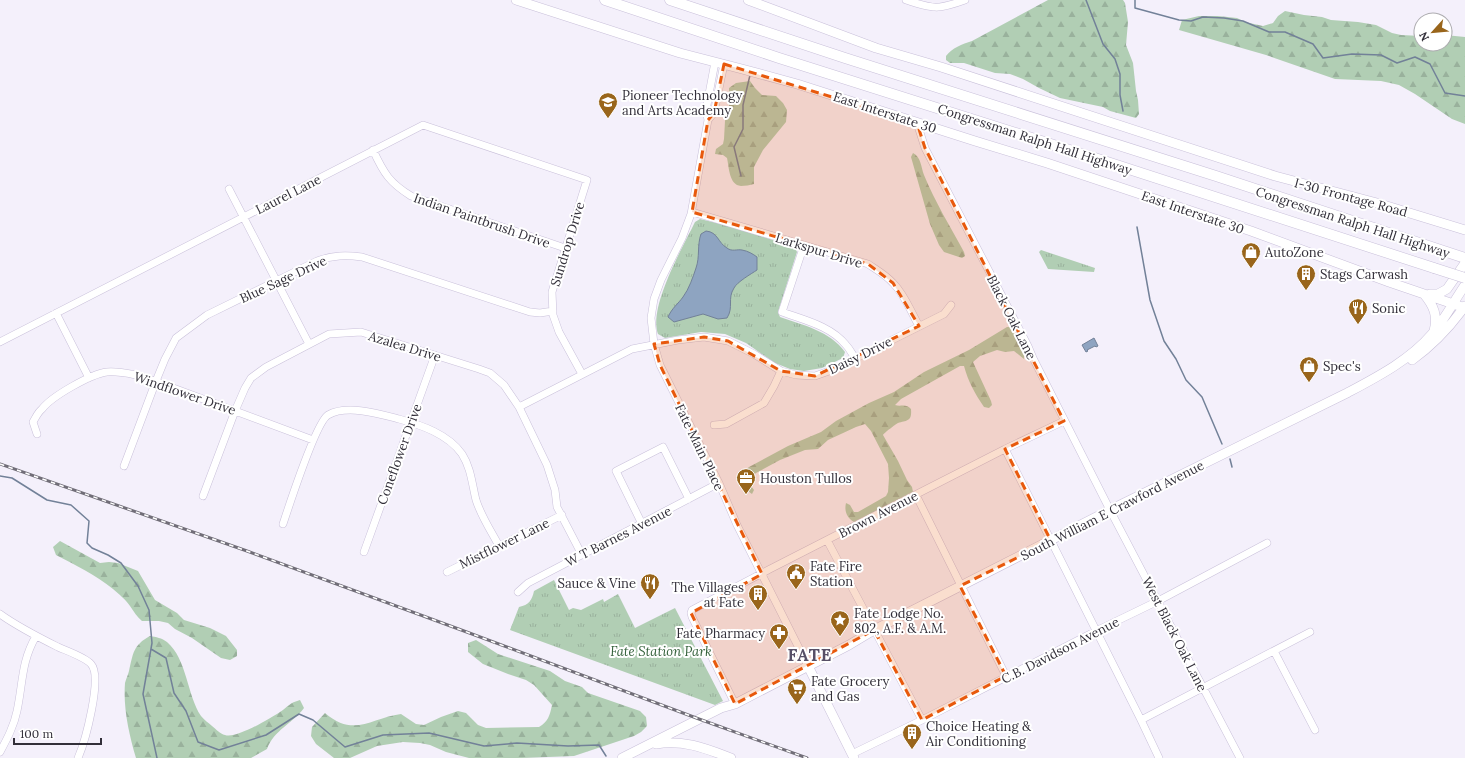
<svg xmlns="http://www.w3.org/2000/svg" width="1465" height="758" viewBox="0 0 1465 758" font-family="Lora,serif">
<style>
.forest{fill:url(#forest-firs)}
.park{fill:url(#park-tufts)}
.water{fill:#8ea4c1;stroke:#728198}
.lines{fill:none;stroke-linecap:round;stroke-linejoin:round}
.stream{stroke:#728198;stroke-width:1.5}
.minor-casing{stroke:#c9c0da;stroke-width:8}
.major-casing{stroke:#c9c0da;stroke-width:10}
.highway-casing{stroke:#c9c0da;stroke-width:11}
.minor{stroke:#fff;stroke-width:7}
.major{stroke:#fff;stroke-width:9}
.highway{stroke:#fff;stroke-width:10}
.rail-casing{stroke:#716e78;stroke-width:3}
.rail{stroke:#fff;stroke-width:1.5;stroke-dasharray:4.5;stroke-linecap:butt}
.highway-bridge-casing{stroke:#c9c0da;stroke-width:11;stroke-linecap:butt}
.highway-bridge{stroke:#fff;stroke-width:10}
.marked{fill:#e8590c;fill-opacity:0.2;stroke:#e8590c;stroke-width:3;stroke-dasharray:8 5;stroke-linejoin:round}
.labels{text-anchor:middle;stroke-width:4;stroke-linejoin:round;paint-order:stroke}
.poi-label{font-size:13px;fill:#322f39;stroke:#fff;text-anchor:start}
.street-label{font-size:13px;fill:#322f39;stroke:#fff}
.park-label{font-size:13px;font-style:italic;fill:#34613b;stroke:#fff}
.district-label{font-size:17px;font-weight:bold;letter-spacing:1px;fill:#574f66;stroke:#fff}
</style>
<defs>
<pattern id="forest-firs" width="22" height="20" patternUnits="userSpaceOnUse"><rect width="22" height="20" fill="#b1ceb4"/><path d="M5 1l3.5 6h-7zM16 11l3.5 6h-7z" fill="#99b19c"/></pattern>
<pattern id="park-tufts" width="24" height="20" patternUnits="userSpaceOnUse"><rect width="24" height="20" fill="#b1ceb4"/><path d="M3 7l-1-3M5 7V3M7 7l1-3M15 17l-1-3M17 17v-4M19 17l1-3" fill="none" stroke="#99b19c"/></pattern>
</defs>
<rect width="100%" height="100%" fill="#f4f0fb"/>
<path class="forest" d="M1048,0H1123L1125,3L1128,22L1126,45L1133,63L1136,91L1138,100L1139,114L1136,118L1110,111L1103,107L1060,98L1039,88L1023,79L1010,74L995,73L964,63H950L946,60V56C952,48 962,44 972,41Z
M1285,11L1304,15L1322,17L1331,20L1358,22L1376,25L1392,33L1401,35L1421,36V44H1445V35L1465,37V124L1452,119L1415,94L1399,85L1381,81L1335,79L1266,55L1179,30L1182,20L1199,16H1218L1237,18L1245,22L1263,26L1273,23L1278,16Z
M750,81L755,88L762,95L776,96L783,103L787,110L786,122L763,150L754,167V184C750,185 745,186 741,186C729,185 729,167 727,158L723,155L715,154L716,149L723,144L724,139L725,121L729,107V88L736,83Z
M913,153C921,157 921,167 924,175C935,202 950,226 964,252L965,256L962,258L944,252L939,245L930,224L911,157Z
M1007,327H1012C1015,337 1026,348 1024,359L1014,351L1005,352L997,350L980,356L973,362L991,401L992,405L989,408L984,407C975,394 968,381 964,366H960L901,399L895,405C901,407 906,403 911,409C912,422 907,420 898,423C896,424 884,433 883,435L898,461L907,480L912,487L913,492L906,497L858,520L854,522C847,518 844,511 846,503L850,505L854,512H858L886,496L888,492L889,478L888,464L871,431L865,424L856,427L828,440L818,449L805,450L780,460L756,473L750,478L749,483L754,490L752,494L741,486L740,477L742,473L749,467L788,446L821,432L836,421L869,403L894,392L924,372L969,350Z
M60,541L100,563L109,562L118,563L138,571L155,600L177,613L184,620L210,628L226,636L237,650V656L230,660L221,658L192,638L175,629L168,623L159,621H142C137,617 134,612 130,606C126,600 119,594 113,589C96,575 75,565 56,555L53,547Z
M150,636C156,637 162,638 167,642C187,659 187,695 201,716C204,720 209,723 212,726C216,729 220,734 225,735C236,739 269,719 280,712C289,706 289,703 300,700L304,708C292,724 274,730 267,749L251,758H136C129,734 123,708 125,683C126,679 128,675 129,671C133,654 133,645 150,636Z
M476,640L498,654L550,671L565,681L582,687L588,693L640,711L646,717L647,726L641,732L634,736L574,756L522,758H469L446,752L430,745L420,743L403,742L377,746L350,758H334L316,744L311,736L312,727L325,713C354,738 371,718 401,714L416,724L424,725L441,717L458,711L466,713L478,725L486,728L539,727C548,722 550,715 552,705L534,685L526,680L508,674L483,664L468,652V643Z"/>
<path class="park" d="M700,219L729,226L795,247L797,252L778,312L780,317C803,325 830,331 845,352L843,358L822,368L804,371L790,369L775,363L746,343L725,334L701,332L665,338L658,334C648,307 683,247 695,222Z
M1041,250L1095,268L1094,272L1048,269L1039,252Z
M554,580L569,610L573,608L581,610L603,599L604,602L618,594L635,628L675,608L723,701L715,705L510,630L519,607C529,605 532,600 534,591Z"/>
<path class="water" d="M706,231C718,232 718,243 727,248C732,252 737,249 742,250C748,251 753,254 757,257V270C751,274 737,282 734,288C727,299 734,307 727,318L718,319L703,314L674,322L668,317C672,308 678,304 683,297C689,289 693,277 696,268C700,257 697,245 701,234Z
M1094,338L1098,346L1096,347L1095,346L1087,350L1088,351L1086,352L1082,345Z"/>
<g class="lines">
<path class="stream" d="M1086,0L1103,44L1115,59L1120,74V95L1123,111
M1135,0V8L1179,20L1191,21L1203,17L1224,18L1243,21L1269,32H1285L1313,44L1323,58L1352,54L1381,55L1397,63L1415,57L1430,64L1445,93L1465,96
M741,176L734,147L743,129V105L750,75
M1137,227L1150,300L1164,341L1176,359L1186,380L1202,397L1222,444
M1230,459L1232,467
M0,476L12,478L47,500L71,505L89,521L87,543L92,548L108,555L121,563L138,586L149,610L152,643L143,694L157,758
M151,649L166,658L174,693L186,711L198,742L219,750L266,735L299,714L313,720L345,747L383,735L429,733L484,746L517,743L568,746L599,745L606,756"/>
<defs>
<path id="minor" d="M906,0C933,9 938,10 965,0
M715,62L706,110L708,120L691,214L682,238L661,280L654,299L651,318L654,344L660,365L719,483L737,525L808,666
M708,120L714,113L724,64
M917,123L925,148L1028,346L1033,358L1110,510L1240,758
M373,150C384,174 390,183 411,196L565,248
M229,189L309,344
M692,212L868,264C877,270 886,275 893,283C905,295 911,312 919,326
M804,245L782,312C804,320 831,326 846,345C850,349 852,354 855,358
M56,313L89,378
M0,342L423,125L587,180L552,292L553,315L559,332L582,374
M519,407L632,349L678,340L704,337L728,341L754,354L781,371L796,375L815,376L832,370L944,314L951,305
M714,425L726,424L764,403L774,386L781,371
M37,434L33,422C36,417 38,412 42,409C52,396 91,374 107,372C119,371 130,374 141,376L313,440
M1005,449L1141,720L1159,758
M124,466L156,381L165,359L176,338L207,315L317,261C333,255 346,255 362,257L530,312L540,313L553,311
M916,495L1006,676
M203,496L235,411L245,388L251,378L266,367L329,334L361,332L479,369L490,373L504,385L519,407L547,465L555,490L557,507L582,555
M283,524C289,506 316,422 328,415C347,404 380,414 399,419C421,425 448,434 462,454C471,468 472,484 476,500C481,516 491,531 499,546
M642,524L616,471L663,447L689,499
M827,540L922,720
M364,552L435,355
M447,572L562,515
M518,592L528,583L719,483
M0,614C18,627 38,637 58,647C67,651 85,657 91,664C103,677 85,742 78,758
M1274,651L1315,730
M735,704L692,617L691,613L692,610L770,569L1005,449L1064,421
M1141,720L1310,632
M0,752C7,739 14,726 17,711C23,683 21,662 36,636
M852,754L922,720L1096,631L1158,601L1267,543"/>
<path id="major" d="M516,0L680,53L742,69L797,84L975,141L1047,163L1251,231L1389,282L1465,308
M748,0L876,48L941,67L1275,176L1377,203L1465,230
M1424,294C1434,306 1438,316 1434,331
M1430,294H1438L1447,289L1465,263
M1412,360C1433,345 1450,327 1465,306
M808,666L854,758
M656,744C683,739 707,749 731,758
M622,758L721,708L735,704L849,645L874,630L1110,510L1347,393C1377,377 1410,360 1432,334C1445,319 1454,301 1465,285"/>
<path id="highway" d="M605,0L779,58L1098,159L1434,268
M670,0L845,58L1216,176L1465,258"/>
</defs>
<use href="#minor" class="minor-casing"/>
<use href="#major" class="major-casing"/>
<use href="#highway" class="highway-casing"/>
<use href="#minor" class="minor"/>
<use href="#major" class="major"/>
<use href="#highway" class="highway"/>
<defs>
<path id="rail" d="M0,464L247,551L464,631L699,719L807,758"/>
</defs>
<use href="#rail" class="rail-casing"/>
<use href="#rail" class="rail"/>
<defs>
<path id="highway-bridge" d="M1434,268L1465,278"/>
</defs>
<use href="#highway-bridge" class="highway-bridge-casing"/>
<use href="#highway-bridge" class="highway-bridge"/>
</g>
<path class="marked" d="M724,64L917,123L925,148L1064,421L1005,449L1051,541L960,586L1006,676L922,720L874,630L735,704L691,613L762,574L660,365L654,344L704,337L728,341L781,371L815,376L919,326L893,283L868,264L692,212L708,120L714,113Z"/>
<defs>
<symbol id="school-pin" viewBox="-11 -11 22 30"><path d="M0 17L-7.5 6A9.5 9.5 0 1 1 7.5 6Z" fill="#99651b" stroke="#fff"/><path d="M0-5L7-2L0 1L-7-2ZM-4 1L0 2.5L4 1V4Q0 6-4 4Z" fill="#fff"/></symbol>
<symbol id="shop-pin" viewBox="-11 -11 22 30"><path d="M0 17L-7.5 6A9.5 9.5 0 1 1 7.5 6Z" fill="#99651b" stroke="#fff"/><path d="M-5-2.5h2.3a2.7 3.5 0 0 1 5.4 0H5L5.5 6h-11ZM-1.5-2.5h3a1.5 2.3 0 0 0-3 0Z" fill="#fff"/></symbol>
<symbol id="building-pin" viewBox="-11 -11 22 30"><path d="M0 17L-7.5 6A9.5 9.5 0 1 1 7.5 6Z" fill="#99651b" stroke="#fff"/><path d="M-4-6H4V6H1V3H-1V6H-4ZM-2.5-4.3h1.7v1.8h-1.7ZM.8-4.3h1.7v1.8H.8ZM-2.5-1h1.7V.8h-1.7ZM.8-1h1.7V.8H.8Z" fill="#fff"/></symbol>
<symbol id="restaurant-pin" viewBox="-11 -11 22 30"><path d="M0 17L-7.5 6A9.5 9.5 0 1 1 7.5 6Z" fill="#99651b" stroke="#fff"/><path d="M-5-6h1v4h1v-4h1v4h1v-4h1v5L-1.5 .5V6h-2V.5L-5-1ZM5-6V6H3V1.5H1.5Q1.5-4 5-6Z" fill="#fff"/></symbol>
<symbol id="office-pin" viewBox="-11 -11 22 30"><path d="M0 17L-7.5 6A9.5 9.5 0 1 1 7.5 6Z" fill="#99651b" stroke="#fff"/><path d="M-6-3h4V-5.5h4V-3h4V5H-6ZM-1-4.5V-3h2v-1.5ZM-6 0V1H6V0Z" fill="#fff"/></symbol>
<symbol id="civic-pin" viewBox="-11 -11 22 30"><path d="M0 17L-7.5 6A9.5 9.5 0 1 1 7.5 6Z" fill="#99651b" stroke="#fff"/><path d="M-.6-6.5H3V-4.5H.6V-3L4-1V1h2V6H-6V1h2V-1L-.6-3ZM-1.2 2.5V6h2.4V2.5Z" fill="#fff"/></symbol>
<symbol id="sight-pin" viewBox="-11 -11 22 30"><path d="M0 17L-7.5 6A9.5 9.5 0 1 1 7.5 6Z" fill="#99651b" stroke="#fff"/><path d="M0-6L1.8-2.2L6-1.7L2.9 1.2L3.7 5.4L0 3.3L-3.7 5.4L-2.9 1.2L-6-1.7L-1.8-2.2Z" fill="#fff"/></symbol>
<symbol id="pharmacy-pin" viewBox="-11 -11 22 30"><path d="M0 17L-7.5 6A9.5 9.5 0 1 1 7.5 6Z" fill="#99651b" stroke="#fff"/><path d="M-2-6h4v4h4v4h-4v4h-4v-4h-4v-4h4Z" fill="#fff"/></symbol>
<symbol id="supermarket-pin" viewBox="-11 -11 22 30"><path d="M0 17L-7.5 6A9.5 9.5 0 1 1 7.5 6Z" fill="#99651b" stroke="#fff"/><path d="M-6-5.5h2.5l.6 2H6L4.5 2H-2.5L-4.4-4H-6ZM-1.5 3.2a1.3 1.3 0 1 0 .1 0ZM3 3.2a1.3 1.3 0 1 0 .1 0Z" fill="#fff"/></symbol>
</defs>
<g fill-rule="evenodd">
<use href="#school-pin" x="597" y="91" width="22" height="30"/>
<use href="#shop-pin" x="1240" y="241" width="22" height="30"/>
<use href="#building-pin" x="1295" y="263" width="22" height="30"/>
<use href="#restaurant-pin" x="1347" y="297" width="22" height="30"/>
<use href="#shop-pin" x="1298" y="355" width="22" height="30"/>
<use href="#office-pin" x="735" y="467" width="22" height="30"/>
<use href="#civic-pin" x="785" y="562" width="22" height="30"/>
<use href="#restaurant-pin" x="639" y="572" width="22" height="30"/>
<use href="#building-pin" x="747" y="583" width="22" height="30"/>
<use href="#sight-pin" x="829" y="609" width="22" height="30"/>
<use href="#pharmacy-pin" x="768" y="622" width="22" height="30"/>
<use href="#supermarket-pin" x="786" y="677" width="22" height="30"/>
<use href="#building-pin" x="901" y="722" width="22" height="30"/>
</g>
<g class="labels">
<g class="poi-label">
<text x="622" y="100">Pioneer Technology<tspan x="622" dy="15">and Arts Academy</tspan></text>
<text x="1265" y="257">AutoZone</text>
<text x="1320" y="279">Stags Carwash</text>
<text x="1372" y="313">Sonic</text>
<text x="1323" y="371">Spec's</text>
<text x="760" y="483">Houston Tullos</text>
<text x="810" y="571">Fate Fire<tspan x="810" dy="15">Station</tspan></text>
<text x="636" y="588" text-anchor="end">Sauce &amp; Vine</text>
<text x="744" y="592" text-anchor="end">The Villages<tspan x="744" dy="15">at Fate</tspan></text>
<text x="854" y="618">Fate Lodge No.<tspan x="854" dy="15">802, A.F. &amp; A.M.</tspan></text>
<text x="765" y="638" text-anchor="end">Fate Pharmacy</text>
<text x="811" y="686">Fate Grocery<tspan x="811" dy="15">and Gas</tspan></text>
<text x="926" y="731">Choice Heating &amp;<tspan x="926" dy="15">Air Conditioning</tspan></text>
</g>
<g class="street-label">
<text transform="translate(885 112) rotate(18)" y="5">East Interstate 30</text>
<text transform="translate(1035 139) rotate(18)" y="5">Congressman Ralph Hall Highway</text>
<text transform="translate(288 194) rotate(-27)" y="5">Laurel Lane</text>
<text transform="translate(1351 197) rotate(15)" y="5">I-30 Frontage Road</text>
<text transform="translate(1193 212) rotate(19)" y="5">East Interstate 30</text>
<text transform="translate(482 220) rotate(19)" y="5">Indian Paintbrush Drive</text>
<text transform="translate(1353 222) rotate(18)" y="5">Congressman Ralph Hall Highway</text>
<text transform="translate(567 244) rotate(-73)" y="5">Sundrop Drive</text>
<text transform="translate(819 250) rotate(17)" y="5">Larkspur Drive</text>
<text transform="translate(283 279) rotate(-25)" y="5">Blue Sage Drive</text>
<text transform="translate(1012 317) rotate(63)" y="5">Black Oak Lane</text>
<text transform="translate(405 346) rotate(17)" y="5">Azalea Drive</text>
<text transform="translate(860 355) rotate(-26)" y="5">Daisy Drive</text>
<text transform="translate(185 393) rotate(19)" y="5">Windflower Drive</text>
<text transform="translate(700 447) rotate(64)" y="5">Fate Main Place</text>
<text transform="translate(399 454) rotate(-70)" y="5">Coneflower Drive</text>
<text transform="translate(1112 510) rotate(-27)" y="5">South William E Crawford Avenue</text>
<text transform="translate(878 514) rotate(-27)" y="5">Brown Avenue</text>
<text transform="translate(618 536) rotate(-27)" y="5">W T Barnes Avenue</text>
<text transform="translate(504 543) rotate(-26)" y="5">Mistflower Lane</text>
<text transform="translate(1175 634) rotate(63)" y="5">West Black Oak Lane</text>
<text transform="translate(1060 650) rotate(-27)" y="5">C.B. Davidson Avenue</text>
</g>
<g class="park-label">
<text x="661" y="656">Fate Station Park</text>
</g>
<g class="district-label">
<text x="810" y="661">FATE</text>
</g>
</g>
<g transform="translate(1433 32) rotate(243)"><circle r="19" fill="#ffffff" stroke="#adacb0"/>
<path d="M0-3L7 15L0 10L-7 15Z" fill="#99651b"/>
<text y="-6" font-size="11" font-weight="bold" text-anchor="middle" fill="#322f39">N</text>
</g>
<path d="M14 738v6h87v-6" fill="none" stroke="#322f39" stroke-width="2"/>
<text x="20" y="738" font-size="12" fill="#322f39" stroke="#ffffff" stroke-width="3" paint-order="stroke">100 m</text>
</svg>
